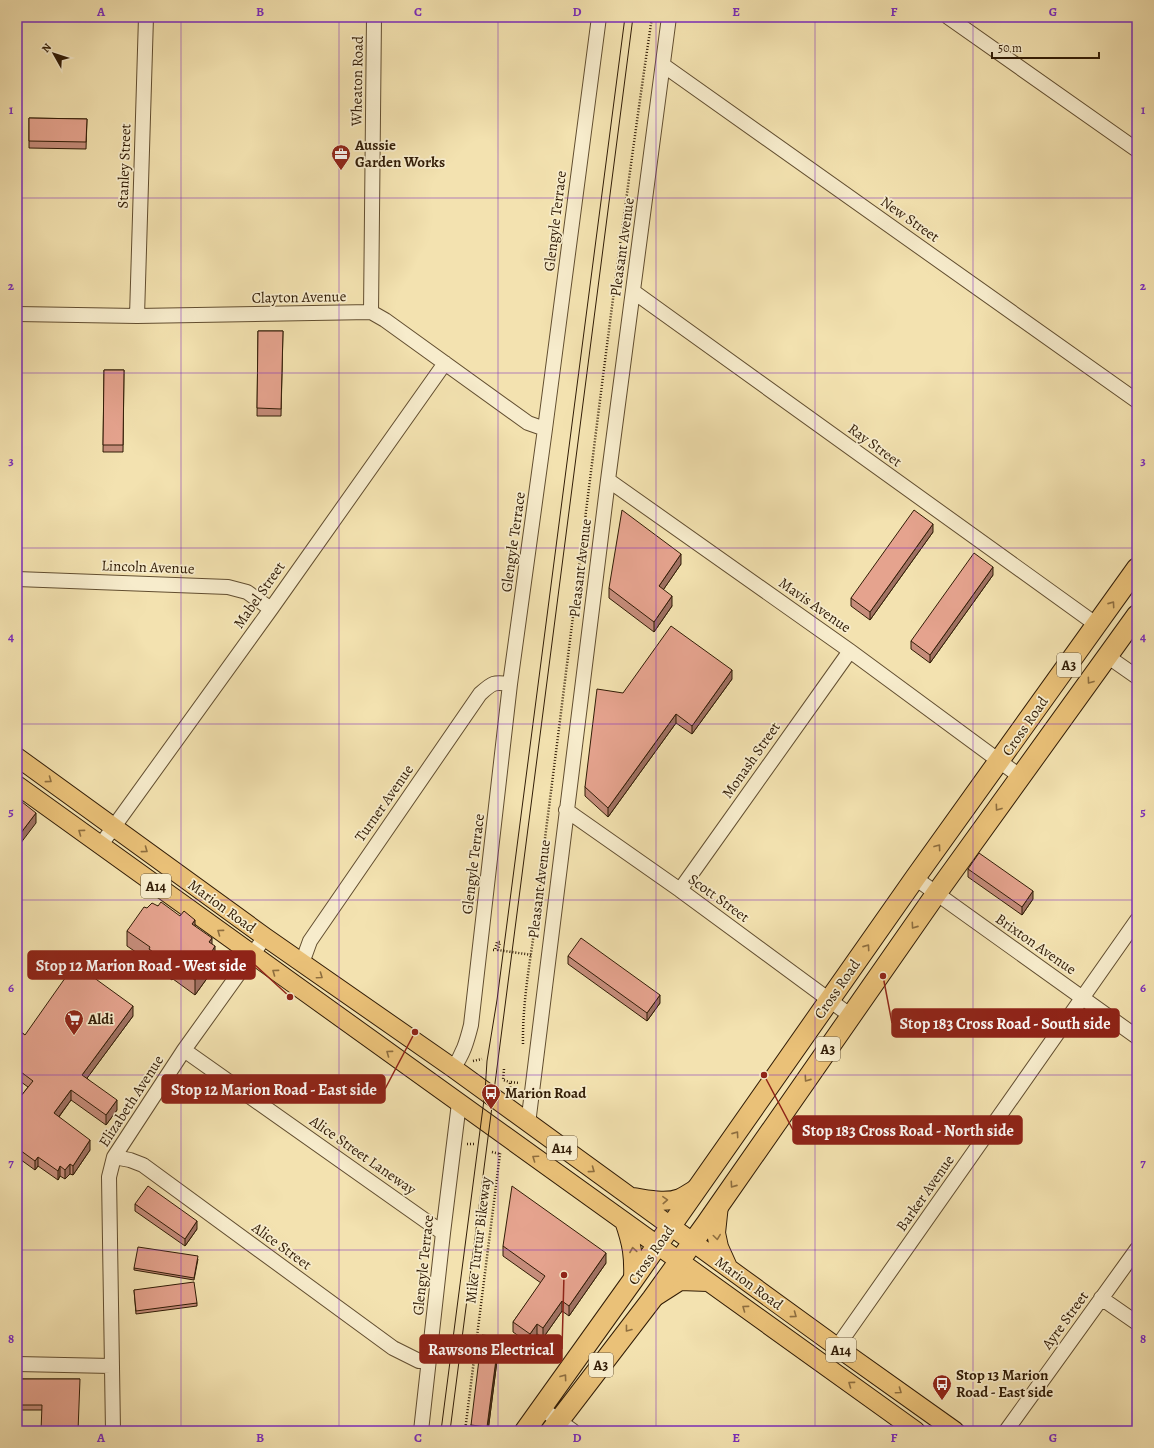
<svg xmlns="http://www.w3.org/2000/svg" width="1154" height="1448" viewBox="0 0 1154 1448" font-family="Alegreya,serif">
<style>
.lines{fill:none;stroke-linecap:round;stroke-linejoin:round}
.minor-casing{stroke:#624e30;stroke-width:16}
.major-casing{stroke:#311c06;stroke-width:20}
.highway-casing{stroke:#311c06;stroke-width:22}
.path{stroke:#311c06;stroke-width:2.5;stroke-dasharray:1 2;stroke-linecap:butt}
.minor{stroke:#f7eccc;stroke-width:14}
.major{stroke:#eac178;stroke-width:18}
.highway{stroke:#eac178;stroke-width:20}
.tram{stroke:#311c06;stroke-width:1}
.wall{fill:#c58c7a;stroke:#311c06}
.shaded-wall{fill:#a07263;stroke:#311c06}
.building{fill:#e5a38e;stroke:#311c06}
.oneway{stroke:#8e6e3f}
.grid{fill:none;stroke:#7b2cbf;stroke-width:1;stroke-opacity:0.55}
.labels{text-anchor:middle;stroke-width:3.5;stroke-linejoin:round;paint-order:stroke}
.shield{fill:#f7eccc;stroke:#6c5a41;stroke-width:1}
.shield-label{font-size:14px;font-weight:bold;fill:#311c06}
.street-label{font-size:15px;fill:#311c06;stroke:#f7eccc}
.poi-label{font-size:15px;font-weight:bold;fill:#311c06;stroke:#f7eccc;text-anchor:start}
.leader{fill:none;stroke:#8f2418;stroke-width:1.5}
.callout-dot{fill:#8f2418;stroke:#f7eccc;stroke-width:1.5}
.callout{fill:#8f2418;stroke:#8f2418;stroke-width:1.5}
.callout-label{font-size:16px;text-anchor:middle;font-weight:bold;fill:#fff}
.neatline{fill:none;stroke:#7b2cbf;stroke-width:1.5}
.grid-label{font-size:13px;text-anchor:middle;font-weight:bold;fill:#7b2cbf}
</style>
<rect width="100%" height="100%" fill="#f3e2b0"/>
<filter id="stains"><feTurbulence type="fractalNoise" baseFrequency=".005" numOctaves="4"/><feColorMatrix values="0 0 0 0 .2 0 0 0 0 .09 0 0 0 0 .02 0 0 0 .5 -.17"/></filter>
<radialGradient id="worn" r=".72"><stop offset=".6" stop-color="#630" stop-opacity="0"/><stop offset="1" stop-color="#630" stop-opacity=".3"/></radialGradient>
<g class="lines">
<defs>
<path id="minor" d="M948,17L1137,150
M663,65L1137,401
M634,292L1097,625
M371,312L374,17
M17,314L137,316L371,312L385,320L528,423L545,429
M137,316L146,17
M608,480L850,651L1021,777
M17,579L228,587L247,592L271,609
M1107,656L1137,677
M566,810L680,890L851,1016
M100,846L271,609L445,363
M915,878L1137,1037
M680,890L850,651
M302,963L310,941L480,694C493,682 494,682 510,684
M184,1050L443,1233
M453,1068C463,1055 467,1041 471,1025L510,684L545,429L599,17
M528,1124L608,480L669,17
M114,1157L130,1160L143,1165L393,1348L419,1361H429
M1101,1298L1137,1323
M837,1347L1137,920
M17,1364L111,1366
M541,1408L573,1431
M113,1431L109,1177L114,1157L184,1050L265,937
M421,1431L443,1233L459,1103
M1006,1431L1137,1249"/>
<path id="major" d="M17,757L265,937L453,1068L837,1347L955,1431
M17,785L916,1431
M632,1197C647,1199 665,1204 680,1198C686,1195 692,1191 697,1188
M719,1205L716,1233L719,1247L728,1267
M624,1221C632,1244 634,1256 633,1280
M655,1297L680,1281L708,1282"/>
<path id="highway" d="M525,1431L633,1280L915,878L1137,568
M551,1431L652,1299L706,1224L936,894L1137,615"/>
</defs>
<use href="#minor" class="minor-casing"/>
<use href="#major" class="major-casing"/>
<use href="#highway" class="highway-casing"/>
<path class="path" d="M493,950H495L497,942H500L498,950L532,955
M523,1044C522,986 538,927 541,869C578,585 610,300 652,17
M473,1061L482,1059
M504,1069L503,1080L510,1082
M510,1090V1082L520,1083
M467,1144H474
M492,1152L500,1154
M465,1431L500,1154L501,1152"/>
<use href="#minor" class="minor"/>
<use href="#major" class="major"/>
<use href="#highway" class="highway"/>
<path class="tram" d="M441,1431L485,1092L487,1061L497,1000L625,17
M450,1431L633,17"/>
</g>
<path class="wall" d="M29,118L87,119L86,149L29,148Z
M258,331H283L281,416H257Z
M104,370H124L123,452H103Z
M933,532L870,620L851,606V598Z
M681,564L663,590L672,606L654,632L609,598V588Z
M993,575L930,663L911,649V641Z
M732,679L692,734L676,723L608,817L585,796V787L623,693Z
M968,869L1033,899L1022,915L968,877Z
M158,906L195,926L212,944L215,961L213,964V970L195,995L173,979L172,980L149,964V961L127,946V931L147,908Z
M568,956L660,1003L647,1021L568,964Z
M133,1016L87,1078L117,1110L106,1125L71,1100L59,1117L90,1150L73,1175L70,1174L65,1179L60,1176L58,1180L38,1166L35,1170L17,1157V1101L28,1087L17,1079V1029L25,1035Z
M135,1204L197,1229L185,1246L135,1211Z
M503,1246L606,1263L569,1316L562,1311L543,1338L537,1334L530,1344L513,1332V1322L541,1283L503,1256Z
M198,1259L194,1280L134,1270V1268Z
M134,1290L197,1303V1306L136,1314Z
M499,1345L488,1431H471V1425Z
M17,1379H80L42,1410H17Z"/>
<path class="shaded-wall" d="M20,51V59L17,61V53Z
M933,524V532L870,620V612Z
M681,554V564L659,596V586Z
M993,567V575L930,663V655Z
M672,596V606L654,632V622Z
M732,670V679L692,734V726Z
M676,714V723L608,817V808Z
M36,813V823L17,848V838Z
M1033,891V899L1022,915V907Z
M195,920V934L192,924Z
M212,938V950L215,946V961L213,964V970L195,995V980L209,942Z
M173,965V979L172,980V966Z
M660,995V1003L647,1021V1013Z
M133,1006V1016L82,1085V1075Z
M71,1090V1100L54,1123V1113Z
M117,1100V1110L106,1125V1115Z
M90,1140V1150L73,1175V1166Z
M38,1157V1166L35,1170V1161Z
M70,1164V1174L65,1179V1170Z
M60,1166V1176L58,1180V1171Z
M197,1221V1229L185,1246V1239Z
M606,1253V1263L569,1316V1306Z
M562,1301V1311L543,1338V1328Z
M537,1324V1334L530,1344V1334Z
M499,1337V1345L488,1431H487Z"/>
<path class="building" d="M17,48L20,51L17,53Z
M29,118L87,119L86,142L29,141Z
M258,331H283L281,409L257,408Z
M104,370H124L123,445H103Z
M622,510L681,554L659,586L672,596L654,622L609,588Z
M914,510L933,524L870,612L851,598Z
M974,553L993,567L930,655L911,641Z
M671,626L732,670L692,726L676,714L608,808L585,787L597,689L623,693Z
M17,798L36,813L17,838Z
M979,853L1033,891L1022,907L968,869Z
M161,902L180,916L184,911L195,920L192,924L212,938L209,942L215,946L211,953L213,955L195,980L173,965L172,966L149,949L150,947L127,931L144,907L147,908L152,903L158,906Z
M581,938L660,995L647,1013L568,956Z
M75,964L133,1006L82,1075L117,1100L106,1115L71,1090L54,1113L90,1140L73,1166L70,1164L65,1170L60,1166L58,1171L38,1157L35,1161L17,1148V1101L33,1081L17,1069V1029L25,1035Z
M148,1186L197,1221L185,1239L135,1204Z
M512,1186L606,1253L569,1306L562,1301L543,1328L537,1324L530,1334L513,1322L545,1276L503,1246Z
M138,1247L198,1256L194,1278L134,1268Z
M194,1282L197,1303L136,1311L134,1290Z
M482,1335L499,1337L487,1427L471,1425Z
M17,1379H80L78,1431H41L42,1405H17Z"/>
<defs><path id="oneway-chevron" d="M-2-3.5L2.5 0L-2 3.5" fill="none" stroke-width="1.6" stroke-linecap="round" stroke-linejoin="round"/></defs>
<g class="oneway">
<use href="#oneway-chevron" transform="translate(1112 604) rotate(-55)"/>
<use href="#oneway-chevron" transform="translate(1090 681) rotate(126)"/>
<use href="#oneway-chevron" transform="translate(49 780) rotate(36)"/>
<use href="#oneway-chevron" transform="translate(998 808) rotate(126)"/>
<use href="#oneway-chevron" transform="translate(81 832) rotate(-144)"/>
<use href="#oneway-chevron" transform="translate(938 847) rotate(-54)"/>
<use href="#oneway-chevron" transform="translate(145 850) rotate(36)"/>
<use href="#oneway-chevron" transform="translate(914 926) rotate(125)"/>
<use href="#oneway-chevron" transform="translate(220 932) rotate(-144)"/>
<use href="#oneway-chevron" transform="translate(867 947) rotate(-55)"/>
<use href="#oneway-chevron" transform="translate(275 972) rotate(-144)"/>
<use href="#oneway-chevron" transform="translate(320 976) rotate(35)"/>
<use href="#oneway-chevron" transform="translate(389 1053) rotate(-144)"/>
<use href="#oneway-chevron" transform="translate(807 1079) rotate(125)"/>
<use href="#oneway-chevron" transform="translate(736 1134) rotate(-55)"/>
<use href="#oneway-chevron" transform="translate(535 1158) rotate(-145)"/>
<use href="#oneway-chevron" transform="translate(592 1170) rotate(36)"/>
<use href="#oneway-chevron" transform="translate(733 1185) rotate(125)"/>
<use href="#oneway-chevron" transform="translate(665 1200) rotate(-3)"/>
<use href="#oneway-chevron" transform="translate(717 1237) rotate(82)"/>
<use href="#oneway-chevron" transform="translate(633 1250) rotate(-99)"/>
<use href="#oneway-chevron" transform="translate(745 1308) rotate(-144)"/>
<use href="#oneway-chevron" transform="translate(794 1315) rotate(36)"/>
<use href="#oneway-chevron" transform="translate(628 1329) rotate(128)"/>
<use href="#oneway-chevron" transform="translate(564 1377) rotate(-54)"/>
<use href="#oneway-chevron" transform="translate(851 1384) rotate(-144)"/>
<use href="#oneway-chevron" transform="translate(899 1391) rotate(35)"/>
</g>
<path class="grid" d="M181,17V1431M339,17V1431M498,17V1431M656,17V1431M815,17V1431M973,17V1431M17,198H1137M17,373H1137M17,548H1137M17,724H1137M17,900H1137M17,1075H1137M17,1250H1137"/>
<defs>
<symbol id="office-pin" viewBox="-11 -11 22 30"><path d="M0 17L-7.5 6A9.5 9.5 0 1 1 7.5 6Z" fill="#8f2418" stroke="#f7eccc"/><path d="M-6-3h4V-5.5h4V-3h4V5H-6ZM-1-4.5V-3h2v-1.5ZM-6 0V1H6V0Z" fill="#fff"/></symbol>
<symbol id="supermarket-pin" viewBox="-11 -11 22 30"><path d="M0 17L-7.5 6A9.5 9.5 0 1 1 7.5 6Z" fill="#8f2418" stroke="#f7eccc"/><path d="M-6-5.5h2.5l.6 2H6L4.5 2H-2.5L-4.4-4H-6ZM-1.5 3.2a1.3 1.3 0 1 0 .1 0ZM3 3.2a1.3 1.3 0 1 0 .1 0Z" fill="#fff"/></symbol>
<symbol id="bus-pin" viewBox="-11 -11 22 30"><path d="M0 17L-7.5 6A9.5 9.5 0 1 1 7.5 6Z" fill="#8f2418" stroke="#f7eccc"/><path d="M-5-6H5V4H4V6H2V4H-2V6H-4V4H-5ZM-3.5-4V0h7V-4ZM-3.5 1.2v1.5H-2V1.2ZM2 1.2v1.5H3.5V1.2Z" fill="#fff"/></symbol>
</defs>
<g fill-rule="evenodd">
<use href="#office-pin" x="330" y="143" width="22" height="30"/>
<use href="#supermarket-pin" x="63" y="1008" width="22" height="30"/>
<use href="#bus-pin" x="480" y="1082" width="22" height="30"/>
<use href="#bus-pin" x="931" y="1373" width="22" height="30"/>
</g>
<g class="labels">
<g class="shield">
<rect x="1057" y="653" width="24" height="24" rx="3"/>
<rect x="141" y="874" width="30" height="24" rx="3"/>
<rect x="816" y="1037" width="24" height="24" rx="3"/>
<rect x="547" y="1136" width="30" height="24" rx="3"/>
<rect x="826" y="1338" width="30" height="24" rx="3"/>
<rect x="589" y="1353" width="24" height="24" rx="3"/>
</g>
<g class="shield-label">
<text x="1069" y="670">A3</text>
<text x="156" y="891">A14</text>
<text x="828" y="1054">A3</text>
<text x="562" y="1153">A14</text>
<text x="841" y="1355">A14</text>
<text x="601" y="1370">A3</text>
</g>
<g class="street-label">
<text transform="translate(357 81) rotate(-89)" y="5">Wheaton Road</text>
<text transform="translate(124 166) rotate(-88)" y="5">Stanley Street</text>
<text transform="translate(910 219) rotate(35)" y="5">New Street</text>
<text transform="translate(555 221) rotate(-83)" y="5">Glengyle Terrace</text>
<text transform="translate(622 247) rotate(-82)" y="5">Pleasant Avenue</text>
<text transform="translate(299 297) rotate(-1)" y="5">Clayton Avenue</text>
<text transform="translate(875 445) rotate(36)" y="5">Ray Street</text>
<text transform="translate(513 542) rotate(-82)" y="5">Glengyle Terrace</text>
<text transform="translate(148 567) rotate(2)" y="5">Lincoln Avenue</text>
<text transform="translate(580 568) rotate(-83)" y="5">Pleasant Avenue</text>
<text transform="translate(259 595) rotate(-55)" y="5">Mabel Street</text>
<text transform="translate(815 605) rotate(35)" y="5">Mavis Avenue</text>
<text transform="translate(1025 726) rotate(-55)" y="5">Cross Road</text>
<text transform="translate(751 760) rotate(-55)" y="5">Monash Street</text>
<text transform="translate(384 803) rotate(-55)" y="5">Turner Avenue</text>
<text transform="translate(473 864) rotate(-83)" y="5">Glengyle Terrace</text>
<text transform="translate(539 889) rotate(-83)" y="5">Pleasant Avenue</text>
<text transform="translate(719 898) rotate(36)" y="5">Scott Street</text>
<text transform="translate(222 906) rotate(36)" y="5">Marion Road</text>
<text transform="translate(1036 944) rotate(35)" y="5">Brixton Avenue</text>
<text transform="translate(837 989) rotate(-55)" y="5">Cross Road</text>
<text transform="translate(131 1101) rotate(-57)" y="5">Elizabeth Avenue</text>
<text transform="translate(363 1155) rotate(35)" y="5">Alice Street Laneway</text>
<text transform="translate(925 1193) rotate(-55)" y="5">Barker Avenue</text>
<text transform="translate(478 1240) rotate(-83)" y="5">Mike Turtur Bikeway</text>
<text transform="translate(282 1246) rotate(36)" y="5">Alice Street</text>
<text transform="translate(651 1255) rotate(-55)" y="5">Cross Road</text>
<text transform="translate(423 1265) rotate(-84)" y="5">Glengyle Terrace</text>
<text transform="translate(749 1283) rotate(36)" y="5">Marion Road</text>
<text transform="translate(1065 1320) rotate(-54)" y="5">Ayre Street</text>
</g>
<g class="poi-label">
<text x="355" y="150">Aussie<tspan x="355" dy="17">Garden Works</tspan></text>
<text x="88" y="1024">Aldi</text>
<text x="505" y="1098">Marion Road</text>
<text x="956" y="1380">Stop 13 Marion<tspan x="956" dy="17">Road - East side</tspan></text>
</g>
</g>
<path class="leader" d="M290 997L255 965M883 976L892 1023M415 1032L385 1089M764 1075L793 1130M564 1275L562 1349"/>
<g class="callout-dot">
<circle cx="290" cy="997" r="4"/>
<circle cx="883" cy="976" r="4"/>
<circle cx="415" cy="1032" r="4"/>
<circle cx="764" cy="1075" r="4"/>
<circle cx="564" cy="1275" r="4"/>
</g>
<g class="callout">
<rect x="28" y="951" width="227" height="28" rx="4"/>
<rect x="892" y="1009" width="227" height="28" rx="4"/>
<rect x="162" y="1075" width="223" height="28" rx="4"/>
<rect x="793" y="1116" width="229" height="28" rx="4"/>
<rect x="420" y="1335" width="142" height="28" rx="4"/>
</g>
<g class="callout-label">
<text x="141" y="971">Stop 12 Marion Road - West side</text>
<text x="1005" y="1029">Stop 183 Cross Road - South side</text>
<text x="274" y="1095">Stop 12 Marion Road - East side</text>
<text x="908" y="1136">Stop 183 Cross Road - North side</text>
<text x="491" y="1355">Rawsons Electrical</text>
</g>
<rect width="1154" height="1448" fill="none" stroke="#f3e2b0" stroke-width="44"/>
<g transform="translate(54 54) rotate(309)" stroke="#f7eccc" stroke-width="3" paint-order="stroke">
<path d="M0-3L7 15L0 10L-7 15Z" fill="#311c06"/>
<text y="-6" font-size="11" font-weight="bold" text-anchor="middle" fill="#311c06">N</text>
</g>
<path d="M992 52v6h107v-6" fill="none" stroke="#311c06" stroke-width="2"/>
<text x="998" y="52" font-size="12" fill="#311c06" stroke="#f7eccc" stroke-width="3" paint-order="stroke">50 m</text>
<rect x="22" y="22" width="1110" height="1404" class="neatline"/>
<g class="grid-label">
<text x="101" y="16">A</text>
<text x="260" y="16">B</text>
<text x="418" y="16">C</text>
<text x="577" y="16">D</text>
<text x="736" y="16">E</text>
<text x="894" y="16">F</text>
<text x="1053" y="16">G</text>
<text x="11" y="114">1</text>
<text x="1143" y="114">1</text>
<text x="11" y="290">2</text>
<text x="1143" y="290">2</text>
<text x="11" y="465">3</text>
<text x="1143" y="465">3</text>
<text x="11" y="641">4</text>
<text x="1143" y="641">4</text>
<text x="11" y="816">5</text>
<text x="1143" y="816">5</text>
<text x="11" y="992">6</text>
<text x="1143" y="992">6</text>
<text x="11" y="1167">7</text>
<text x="1143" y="1167">7</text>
<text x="11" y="1343">8</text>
<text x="1143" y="1343">8</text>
<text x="101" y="1442">A</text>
<text x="260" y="1442">B</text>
<text x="418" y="1442">C</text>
<text x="577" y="1442">D</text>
<text x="736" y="1442">E</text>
<text x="894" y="1442">F</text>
<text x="1053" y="1442">G</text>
</g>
<rect width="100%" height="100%" filter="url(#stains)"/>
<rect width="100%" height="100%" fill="url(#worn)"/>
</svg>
